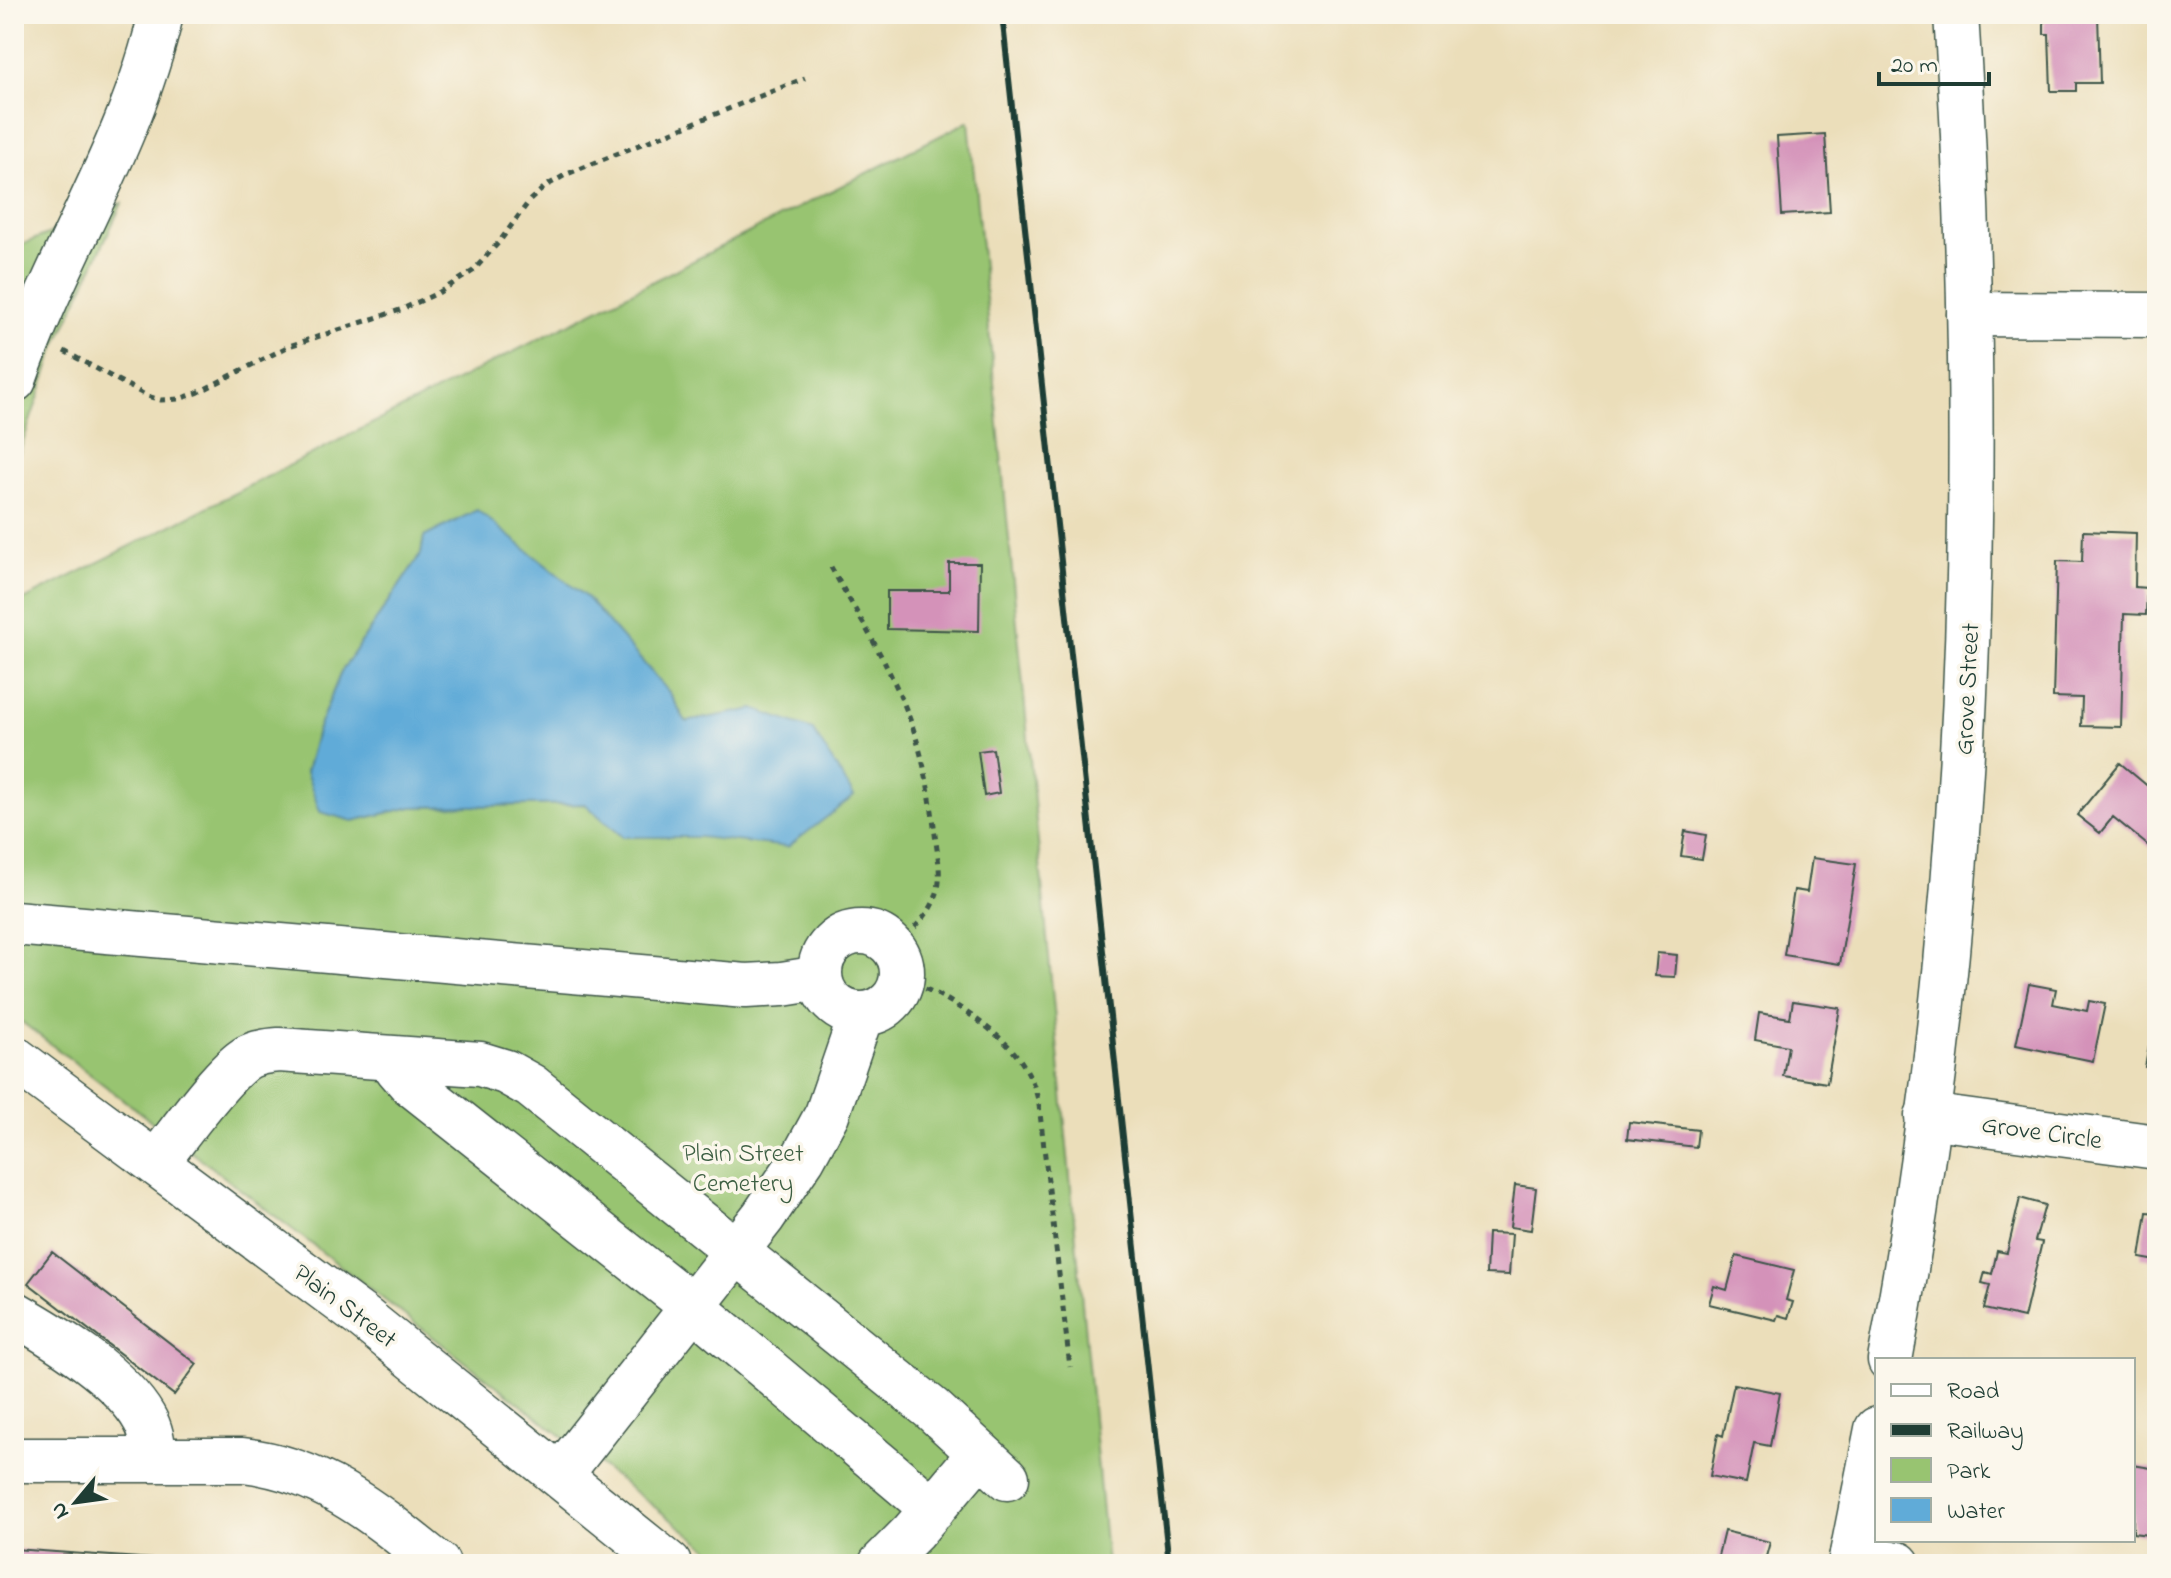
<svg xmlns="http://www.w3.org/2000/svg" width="2171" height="1578" viewBox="0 0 2171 1578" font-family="'Indie Flower',sans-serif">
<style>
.green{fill:#98c471;stroke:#5c8052;stroke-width:2;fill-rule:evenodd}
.water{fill:#60abd8;stroke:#407486;stroke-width:2}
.building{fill:#d492b9}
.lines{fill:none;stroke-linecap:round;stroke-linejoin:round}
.minor-casing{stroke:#3e5548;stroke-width:47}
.major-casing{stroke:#3e5548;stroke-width:47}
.path{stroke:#3e5548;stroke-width:5;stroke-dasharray:6 6;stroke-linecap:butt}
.minor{stroke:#fff;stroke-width:44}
.major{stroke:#fff;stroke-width:44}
.rail{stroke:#1f3d34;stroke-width:6}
.labels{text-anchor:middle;stroke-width:7;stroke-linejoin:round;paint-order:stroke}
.street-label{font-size:26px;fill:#1f3d34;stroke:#fbf7ec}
.park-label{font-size:26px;fill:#3d5f43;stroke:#fbf7ec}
</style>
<rect width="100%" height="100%" fill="#fbf7ec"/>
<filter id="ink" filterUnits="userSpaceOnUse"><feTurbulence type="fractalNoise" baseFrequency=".0125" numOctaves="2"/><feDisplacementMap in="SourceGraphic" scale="16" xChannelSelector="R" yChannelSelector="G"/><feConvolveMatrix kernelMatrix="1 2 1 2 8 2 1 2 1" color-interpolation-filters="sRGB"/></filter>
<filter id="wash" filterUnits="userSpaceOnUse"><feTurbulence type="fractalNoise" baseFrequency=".006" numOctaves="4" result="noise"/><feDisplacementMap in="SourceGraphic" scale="32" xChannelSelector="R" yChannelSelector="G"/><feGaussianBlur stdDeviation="1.8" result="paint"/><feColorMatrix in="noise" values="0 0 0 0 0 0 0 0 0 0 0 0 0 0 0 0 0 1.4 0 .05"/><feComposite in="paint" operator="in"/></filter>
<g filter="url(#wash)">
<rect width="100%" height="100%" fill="#ebdeba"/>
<path class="green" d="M969,121L1107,1564H729L14,1016V605ZM424,537L669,692L686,722L754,709L699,837H623L586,804L412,807L353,821L306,772L317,731L341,672L421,554Z
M122,203L56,346L14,468V248Z"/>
<path class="water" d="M477,510L587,598L669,692L686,722L754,709L813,730L854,796L788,847L699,837H623L585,804L412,807L353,821L320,812L306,772L317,731L341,672L421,554L424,537Z"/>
<g id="blocks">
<path class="building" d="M2044,14H2098L2100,83H2076V91H2051L2049,34H2044Z
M1825,134L1830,212L1782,215L1777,137Z
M2156,198H2157V226L2148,223Z
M2083,531L2136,533L2135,587L2147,588L2146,615L2124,614L2121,727L2081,726L2082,698L2053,697L2057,561L2082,562Z
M949,563H980L979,631L887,629V591H949Z
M993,749L999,793L984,796L978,751Z
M2120,763L2157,794V853L2113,817L2100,833L2077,815Z
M1685,831L1706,835L1702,859L1681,856Z
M1812,858L1856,864L1840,964L1784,955L1794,890L1807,892Z
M1657,953L1677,955L1675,977L1655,976Z
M2029,984L2056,989L2053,1004L2087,1011L2089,1001L2105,1004L2093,1061L2016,1045Z
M1793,1001L1840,1008L1827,1083L1783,1076L1788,1046L1755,1040L1759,1013L1790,1018Z
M2154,1019H2157V1069L2145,1067Z
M1629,1122L1698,1130L1696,1147L1627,1139Z
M1515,1185L1536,1188L1531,1230L1510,1227Z
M2020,1198L2045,1205L2035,1241L2042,1242L2024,1318L1984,1309L1990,1285L1982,1283L1985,1272L1992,1274L1997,1251L2007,1253Z
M2147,1212L2157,1213V1261L2140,1258Z
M1488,1233L1512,1234L1509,1275L1486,1274Z
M52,1252L197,1364L174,1395L28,1283Z
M1736,1256L1794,1270L1786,1300L1793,1302L1788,1318L1778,1315L1776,1320L1709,1304L1714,1286L1727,1290Z
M1734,1384L1780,1393L1770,1446L1754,1443L1746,1483L1710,1476L1718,1434L1723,1436Z
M2133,1465L2157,1469V1536L2133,1533Z
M1724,1531L1770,1542L1764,1564H1716Z
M14,1549L194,1562V1564H14Z"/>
</g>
</g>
<g filter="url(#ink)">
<use href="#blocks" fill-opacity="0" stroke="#3e5548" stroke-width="2"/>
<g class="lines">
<defs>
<path id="minor" d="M1969,314L2157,315
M14,380C57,254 131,146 161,14
M14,923L746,986L782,984L820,978
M820 973a41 41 0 1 1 82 0a41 41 0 1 1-82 0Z
M14,1058L365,1319L669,1564
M397,1059V1068L410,1083L692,1306L933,1509
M1927,1116L2157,1147
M156,1163C176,1138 223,1071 248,1057C257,1052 268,1051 279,1050L480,1064L506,1072L531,1086L932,1409L1007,1478
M14,1313C56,1337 120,1376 144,1418C152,1431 153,1446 155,1460
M14,1460H243C324,1469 377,1515 438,1564
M561,1474L763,1217L803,1158L827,1114L861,1015
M1852,1555L1898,1564
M881,1564L913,1532L979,1454"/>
<path id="major" d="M1890,1360C1973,917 1986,463 1956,14
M1850,1564L1877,1429"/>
</defs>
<use href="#minor" class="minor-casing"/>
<use href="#major" class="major-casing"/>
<path class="path" d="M64,351L147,396L161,400L179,399L197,393L289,346L400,310L438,293L473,271L500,241L530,200L546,186L567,174L805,78
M831,567C857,614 886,659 906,709C922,749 930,791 935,834C937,853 943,877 936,896C928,918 910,932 893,946
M902,983C929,987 947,999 969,1014C1004,1039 1031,1061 1039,1105L1070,1367"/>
<use href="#minor" class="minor"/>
<use href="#major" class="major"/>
<path class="rail" d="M1002,14L1169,1564"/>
</g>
</g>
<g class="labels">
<g class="street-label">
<text transform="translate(1966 689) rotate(-87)" y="9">Grove Street</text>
<text transform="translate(2042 1131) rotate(8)" y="9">Grove Circle</text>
<text transform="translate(346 1305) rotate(37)" y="9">Plain Street</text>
</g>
<g class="park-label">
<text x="743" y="1161">Plain Street<tspan x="743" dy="30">Cemetery</tspan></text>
</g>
</g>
<rect width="2171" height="1578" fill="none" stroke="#fbf7ec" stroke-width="48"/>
<rect x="1875" y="1358" width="260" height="184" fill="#fbf7ec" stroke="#a3ada2" stroke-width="2"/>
<rect x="1891" y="1384" width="40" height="12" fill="#ffffff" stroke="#a3ada2" stroke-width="2"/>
<text x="1947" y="1398" font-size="24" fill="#1f3d34">Road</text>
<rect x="1891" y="1424" width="40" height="12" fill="#1f3d34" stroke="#a3ada2" stroke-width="2"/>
<text x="1947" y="1438" font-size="24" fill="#1f3d34">Railway</text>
<rect x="1891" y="1458" width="40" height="24" fill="#98c471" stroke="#a3ada2" stroke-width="2"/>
<text x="1947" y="1478" font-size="24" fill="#1f3d34">Park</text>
<rect x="1891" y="1498" width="40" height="24" fill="#60abd8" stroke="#a3ada2" stroke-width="2"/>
<text x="1947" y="1518" font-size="24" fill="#1f3d34">Water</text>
<g transform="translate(76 1502) rotate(241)" stroke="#fbf7ec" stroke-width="6" paint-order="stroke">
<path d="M0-6L14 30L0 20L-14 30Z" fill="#1f3d34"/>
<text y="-12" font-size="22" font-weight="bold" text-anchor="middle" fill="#1f3d34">N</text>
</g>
<path d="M1879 72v12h110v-12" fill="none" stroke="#1f3d34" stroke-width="4"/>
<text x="1891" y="72" font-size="24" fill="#1f3d34" stroke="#fbf7ec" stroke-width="6" paint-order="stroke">20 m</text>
</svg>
